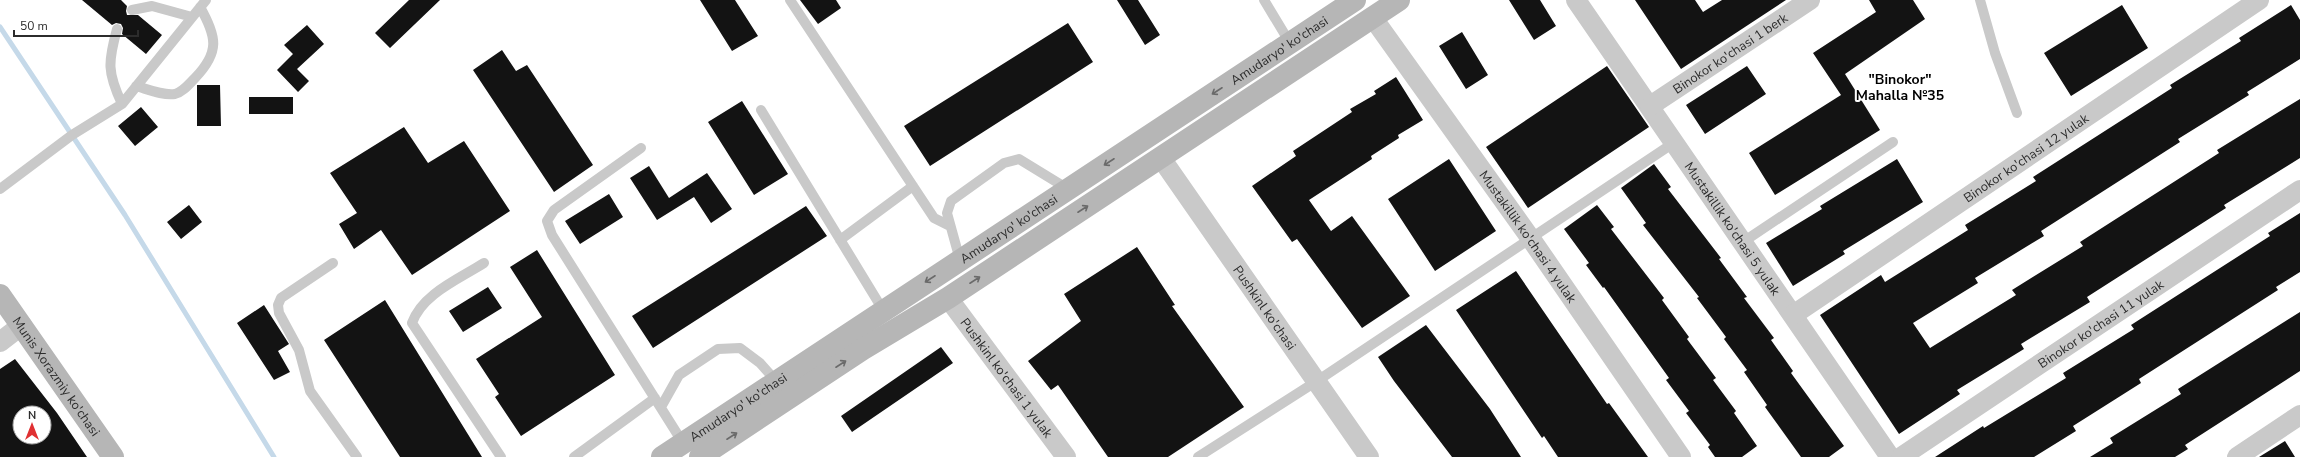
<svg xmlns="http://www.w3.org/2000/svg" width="2300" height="457" viewBox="0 0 2300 457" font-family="'Nunito Sans',sans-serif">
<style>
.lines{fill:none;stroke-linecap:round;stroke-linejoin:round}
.stream{stroke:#c5d9e9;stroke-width:5}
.building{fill:#131313;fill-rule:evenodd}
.lane{stroke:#c9c9c9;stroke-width:10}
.street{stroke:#c9c9c9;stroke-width:20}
.secondary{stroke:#b6b6b6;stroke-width:22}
.oneway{stroke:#6a6a6a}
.labels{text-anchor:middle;stroke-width:4;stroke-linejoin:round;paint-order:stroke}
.street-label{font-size:13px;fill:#2c2c2c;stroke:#fff}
.neighbourhood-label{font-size:14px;font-weight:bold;fill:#000;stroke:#fff}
</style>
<rect width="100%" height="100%" fill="#fff"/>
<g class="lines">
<path class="stream" d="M0,27L125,215L274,457"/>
</g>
<path class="building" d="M82,0H121L127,6L126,11L127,15H138L162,35L146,54L122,34L123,28L121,24L116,23L112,25Z
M409,0H440L390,48L375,33Z
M700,0H735L758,36L732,51Z
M800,0H836L841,8L818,24Z
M1117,0H1138L1160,35L1145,45Z
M1509,0H1540L1556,26L1534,40Z
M1635,0H1695L1703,12L1722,0H1786L1681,69Z
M1869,0H1913L1925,19L1845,74L1880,130L1775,195L1749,153L1841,95L1813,53L1876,12Z
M2122,5L2148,48L2071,96L2044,53Z
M2291,5L2300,20V59L2247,92L2249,95L2178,139L2180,142L2041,231L2044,236L1975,278L1978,283L1913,323L1930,348L2016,295L2012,290L2083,246L2080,242L2219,153L2217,150L2300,99V158L2224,205L2226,208L2087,297L2090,302L2021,344L2024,349L1957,390L1960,394L1899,434L1820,315L1881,275L1885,282L1968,230L1965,225L2036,181L2033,177L2172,88L2170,85L2241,41L2239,38Z
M1068,23L1093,62L930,166L904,126Z
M307,25L324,44L297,69L309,81L298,92L277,70L293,54L284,45Z
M1462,32L1488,75L1466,89L1439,46Z
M502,50L516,71L527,65L593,165L554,192L473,70Z
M1607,66L1649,127L1528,208L1486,147Z
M1747,66L1766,94L1705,134L1686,105Z
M1396,77L1423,120L1398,135L1399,138L1371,156L1372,159L1309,200L1331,231L1352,216L1410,296L1362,328L1297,239L1292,242L1252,186L1296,156L1293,151L1352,112L1350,109L1376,94L1374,91Z
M197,85H220L221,126H197Z
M249,97H293V114H249Z
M742,101L788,174L754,195L708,122Z
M141,107L158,127L135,146L118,126Z
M404,127L428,163L464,141L510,211L412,275L381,230L354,249L339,224L357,213L330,173Z
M1449,159L1496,231L1435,271L1388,199Z
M1897,159L1923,202L1843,251L1845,254L1793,286L1766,243L1822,209L1820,206Z
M1654,164L1671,187L1668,189L1721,258L1719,259L1747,297L1744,298L1774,338L1771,340L1793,371L1791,373L1844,446L1829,457H1801L1765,407L1767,405L1744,372L1747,370L1724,339L1726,337L1697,298L1699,297L1643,225L1646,223L1621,188Z
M649,166L669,198L707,173L732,209L711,223L694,197L657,220L630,178Z
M609,194L623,217L580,244L565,221Z
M189,205L202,222L181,239L167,222Z
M1597,205L1614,227L1611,229L1664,298L1662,300L1689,337L1687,339L1716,378L1713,380L1736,411L1734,413L1757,446L1742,457H1715L1708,447L1710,445L1686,413L1689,411L1666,380L1669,378L1604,287L1603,288L1586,265L1589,263L1564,229Z
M806,206L827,236L653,348L632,316Z
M2300,213V272L2276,287L2278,290L2139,379L2141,383L2073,426L2076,431L2034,457H1935L1983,426L1984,428L2066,378L2063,373L2134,329L2131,325L2270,236L2268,233Z
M1137,247L1175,305L1172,306L1244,407L1168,457H1108L1058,385L1051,390L1028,361L1081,321L1064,294Z
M537,250L615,375L521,436L495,397L499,394L476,359L542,317L510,267Z
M1516,271L1607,404L1609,403L1648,457H1558L1544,436L1542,438L1456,310Z
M488,287L502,308L463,332L449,311Z
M385,300L482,457H400L324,340Z
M264,305L289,344L278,351L290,372L274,380L237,323Z
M2300,312V371L2185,445L2188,449L2175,457H2090L2113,443L2110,438L2181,394L2178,389Z
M1426,325L1490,409L1521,457H1452L1394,381L1378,357Z
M941,347L953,363L852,432L841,416Z
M15,359L57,413L87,457H0V369ZM20,413H44V437H20Z
M2285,441L2295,457H2259Z"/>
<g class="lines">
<path class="lane" d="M790,0L934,218L950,226
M1264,0L1290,43
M1980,0L1995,53L2017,113
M132,10L152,6L192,17
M117,29C108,62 107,72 122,104
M136,86C147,89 163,96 175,94C183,92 189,84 195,78C220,52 217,37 200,7
M761,110L883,310
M641,148L554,210L547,221L552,235L683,443
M0,189L72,135L122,104L206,0
M840,240L913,186
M1743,242L1893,142
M960,260L947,213L951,201L1004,163L1019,159L1068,189
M333,263L281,298L278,305L279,313L299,350L310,391L357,457
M484,263C459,279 422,294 412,323L501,457
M661,407L679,375L718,349L740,348L760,363L776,381
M574,457L655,398
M1198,457L1317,381L1675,142"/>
<g class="street">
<path id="s1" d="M1576,0L1890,457"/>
<path id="s2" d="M1373,18L1531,239L1681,457"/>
<path id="s3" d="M1650,106L1810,0"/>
<path id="s4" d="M1161,158L1369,457"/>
<path id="s5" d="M948,298L1066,457"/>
<path id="s6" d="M1793,315L2259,0"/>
<path d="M0,342L22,325"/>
<path id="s7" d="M1901,457L2300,190"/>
<path d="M2237,457L2300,415"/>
</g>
<g class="secondary">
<path id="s8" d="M0,295L113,457"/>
<path id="s9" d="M662,457L1355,0"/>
<path d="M700,457L863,349L948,298L1399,0"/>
</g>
</g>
<defs><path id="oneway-shaft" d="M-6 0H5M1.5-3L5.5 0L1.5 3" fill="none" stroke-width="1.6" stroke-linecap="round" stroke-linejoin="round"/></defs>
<g class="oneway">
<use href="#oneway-shaft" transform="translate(1217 91) rotate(147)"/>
<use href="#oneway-shaft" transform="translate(1109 162) rotate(147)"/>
<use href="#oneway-shaft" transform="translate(1083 209) rotate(-33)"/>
<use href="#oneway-shaft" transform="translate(930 279) rotate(147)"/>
<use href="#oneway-shaft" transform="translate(975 280) rotate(-33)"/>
<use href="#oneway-shaft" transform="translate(841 364) rotate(-33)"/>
<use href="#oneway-shaft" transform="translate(732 436) rotate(-33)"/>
</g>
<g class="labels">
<g class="street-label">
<text dy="5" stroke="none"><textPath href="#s9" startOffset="739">Amudaryo' ko'chasi</textPath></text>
<text dy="5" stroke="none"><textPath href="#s3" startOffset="96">Binokor ko'chasi 1 berk</textPath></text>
<text dy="5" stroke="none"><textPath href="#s6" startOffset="281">Binokor ko'chasi 12 yulak</textPath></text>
<text dy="5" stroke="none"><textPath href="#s9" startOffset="415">Amudaryo' ko'chasi</textPath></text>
<text dy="5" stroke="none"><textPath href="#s1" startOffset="277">Mustakillik ko'chasi 5 yulak</textPath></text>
<text dy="5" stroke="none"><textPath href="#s2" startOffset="268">Mustakillik ko'chasi 4 yulak</textPath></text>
<text dy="5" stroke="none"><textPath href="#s4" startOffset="182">Pushkinl ko'chasi</textPath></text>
<text dy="5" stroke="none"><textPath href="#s7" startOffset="240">Binokor ko'chasi 11 yulak</textPath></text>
<text dy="5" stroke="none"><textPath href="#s8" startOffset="99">Munis Xorazmiy ko'chasi</textPath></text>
<text dy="5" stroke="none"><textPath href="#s5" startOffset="99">Pushkinl ko'chasi 1 yulak</textPath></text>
<text dy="5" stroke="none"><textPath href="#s9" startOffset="91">Amudaryo' ko'chasi</textPath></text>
</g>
<g class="neighbourhood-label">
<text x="1900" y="84">"Binokor"<tspan x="1900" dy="16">Mahalla №35</tspan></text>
</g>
</g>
<g transform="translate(32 425)"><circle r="19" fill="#ffffff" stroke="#ababab"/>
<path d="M0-3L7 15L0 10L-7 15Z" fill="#e03032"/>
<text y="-6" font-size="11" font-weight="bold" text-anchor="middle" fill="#2c2c2c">N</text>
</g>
<path d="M14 30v6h124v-6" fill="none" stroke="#2c2c2c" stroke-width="2"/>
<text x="20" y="30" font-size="12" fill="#2c2c2c" stroke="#ffffff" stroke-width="3" paint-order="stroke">50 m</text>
</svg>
